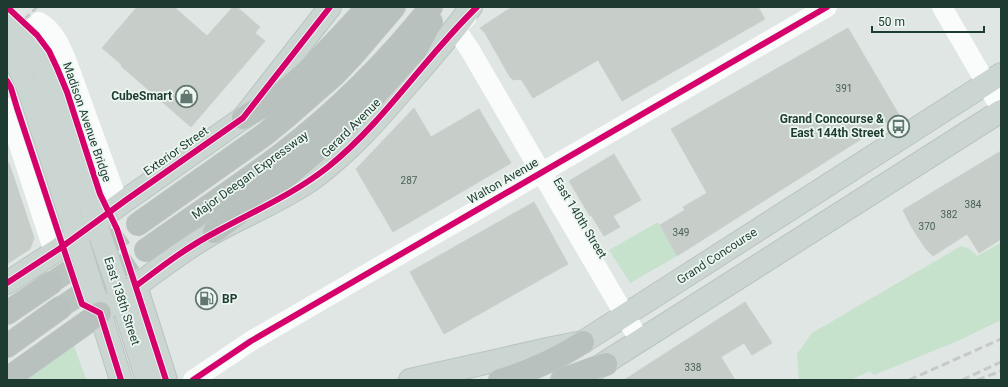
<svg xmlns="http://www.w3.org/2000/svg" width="1008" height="387" viewBox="0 0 1008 387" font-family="Roboto,sans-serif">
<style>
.green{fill:#c7e2cc}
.building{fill:#c7ceca;stroke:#c8cfcc}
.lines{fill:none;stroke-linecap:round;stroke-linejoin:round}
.highway-tunnel{stroke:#b9c4bf;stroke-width:22;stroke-dasharray:22 11;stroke-linecap:butt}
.major-casing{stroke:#bac4c0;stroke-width:24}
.highway-casing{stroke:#bac4c0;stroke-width:24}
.minor{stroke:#fafbfb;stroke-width:20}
.major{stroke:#cbd5d1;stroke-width:22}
.highway{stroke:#b8c1be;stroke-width:22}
.rail{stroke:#c5c9c8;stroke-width:3;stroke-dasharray:8 4;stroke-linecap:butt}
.major-bridge-casing{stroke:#bac4c0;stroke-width:24;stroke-linecap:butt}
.major-bridge{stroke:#cbd5d1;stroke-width:22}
.cycleway-casing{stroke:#edf7f1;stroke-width:8}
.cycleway{stroke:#d6006c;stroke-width:6}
.labels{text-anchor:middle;stroke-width:3.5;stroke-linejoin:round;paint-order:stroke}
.number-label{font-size:10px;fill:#486057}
.poi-label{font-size:12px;font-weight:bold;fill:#1d3b30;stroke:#edf7f1;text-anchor:end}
.street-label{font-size:12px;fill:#1d3b30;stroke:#edf7f1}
</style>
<rect width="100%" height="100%" fill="#e0e6e3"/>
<path class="green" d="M658,222L677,256L630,283L609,250Z
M1001,243V320L960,340L874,375L870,371L851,380H799L797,354L812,333L961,246L970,249L977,256Z
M73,343L86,379L84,380H21Z"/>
<path class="building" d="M137,7H174L207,36L233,7H237L260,27L255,33L265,41L191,127L121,66L122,65L102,48Z
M512,7H758L765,19L622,101L598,60L533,98L521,79L513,80L510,77L485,33L480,28Z
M848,28L899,115L677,256L660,225L685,210L683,207L707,193L671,129Z
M414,108L431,137L479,109L511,163L393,232L356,169Z
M1001,151V239L979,253L967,234L933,256L926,249L912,228L903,210Z
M614,154L641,200L613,216L620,227L604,236L591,215L590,216L569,181Z
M9,163L34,238L30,249L7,264V164Z
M534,202L568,264L444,334L410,272Z
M745,302L772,343L752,355L744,343L721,357L735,380H624Z"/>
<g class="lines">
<path class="highway-tunnel" d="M51,283L138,224
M60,308L146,250"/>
<defs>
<path id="major" d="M49,82L64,129L121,297L147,380
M29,90L71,219L121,380
M7,283L59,249L126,200L243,118L330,7
M136,286L166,380
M100,313C137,286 173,256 213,233C247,214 283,200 314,178C350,151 379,118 408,84C430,59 452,34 471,7
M589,373L1001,111
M410,380L552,348L583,342L1001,74"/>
<path id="highway" d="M243,118C254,111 266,104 277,96C310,72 340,37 368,7
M138,224L264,135L286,117L334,75L353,55L394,7
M214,232L276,186L346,126L367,105L416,50L431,22
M146,250C191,218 238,187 282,154C338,111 388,61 431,7
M7,313L51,283
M7,346L60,308
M7,379L100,313
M500,380C530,371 556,359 583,342
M562,380L606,364"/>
</defs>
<use href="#major" class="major-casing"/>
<use href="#highway" class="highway-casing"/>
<path class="minor" d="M942,7L1001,109
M467,17L456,29L470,50L541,172L640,341
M11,50L39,22C54,30 61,47 67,62L119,205
M7,108L54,252
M193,380L251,341L827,7"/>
<use href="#major" class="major"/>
<use href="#highway" class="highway"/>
<path class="rail" d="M7,37L37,7
M909,380L1001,339
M962,380L1001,362
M977,380L1001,371"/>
<defs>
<path id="major-bridge" d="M7,25C27,45 40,54 49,82
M7,53L19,68L29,90"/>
</defs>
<use href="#major-bridge" class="major-bridge-casing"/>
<use href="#major-bridge" class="major-bridge"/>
<defs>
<path id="cycleway" d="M7,7L37,35L49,51L57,68L67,92L100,194L117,229L166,380
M7,81L11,88L17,108L82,304L100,313L121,380
M7,283L59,249L126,200L243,118L330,7
M136,286C161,267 187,247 216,232C254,211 294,194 328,167C385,121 425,57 477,7
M193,380L251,341L827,7"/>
</defs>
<use href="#cycleway" class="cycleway-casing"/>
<use href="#cycleway" class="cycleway"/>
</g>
<defs>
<symbol id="shop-ring" viewBox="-11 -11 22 22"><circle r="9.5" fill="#edf7f1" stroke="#61776f" stroke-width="1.5"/><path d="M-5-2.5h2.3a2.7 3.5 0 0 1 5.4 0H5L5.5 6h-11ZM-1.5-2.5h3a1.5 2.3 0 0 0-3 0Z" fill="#61776f"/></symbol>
<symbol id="bus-ring" viewBox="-11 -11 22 22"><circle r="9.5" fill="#edf7f1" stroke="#61776f" stroke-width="1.5"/><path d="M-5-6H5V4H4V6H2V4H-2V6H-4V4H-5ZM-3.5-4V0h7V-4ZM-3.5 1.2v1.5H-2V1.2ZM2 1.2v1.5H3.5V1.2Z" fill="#61776f"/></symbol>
<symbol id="fuel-ring" viewBox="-11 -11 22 22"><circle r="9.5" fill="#edf7f1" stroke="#61776f" stroke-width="1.5"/><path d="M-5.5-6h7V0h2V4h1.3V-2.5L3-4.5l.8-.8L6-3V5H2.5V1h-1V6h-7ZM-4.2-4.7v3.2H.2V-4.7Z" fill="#61776f"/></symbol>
</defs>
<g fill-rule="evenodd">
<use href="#shop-ring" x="174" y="84" width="25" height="25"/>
<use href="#bus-ring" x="886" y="114" width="25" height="25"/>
<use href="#fuel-ring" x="194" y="286" width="25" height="25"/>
</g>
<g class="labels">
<g class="number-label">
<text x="844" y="92">391</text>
<text x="409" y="184">287</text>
<text x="973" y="208">384</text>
<text x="949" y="218">382</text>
<text x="927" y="230">370</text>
<text x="681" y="236">349</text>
<text x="693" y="371">338</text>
</g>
<g class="poi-label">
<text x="172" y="100">CubeSmart</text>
<text x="884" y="123">Grand Concourse &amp;<tspan x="884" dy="14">East 144th Street</tspan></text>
<text x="222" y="303" text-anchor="start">BP</text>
</g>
<g class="street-label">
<text transform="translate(87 122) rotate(71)" y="4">Madison Avenue Bridge</text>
<text transform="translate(351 128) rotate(-45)" y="4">Gerard Avenue</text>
<text transform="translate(176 151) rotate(-35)" y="4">Exterior Street</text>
<text transform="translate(250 175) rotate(-36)" y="4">Major Deegan Expressway</text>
<text transform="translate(503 181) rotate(-30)" y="4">Walton Avenue</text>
<text transform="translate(580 218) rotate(59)" y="4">East 140th Street</text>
<text transform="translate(717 256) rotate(-33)" y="4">Grand Concourse</text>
<text transform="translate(122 301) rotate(72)" y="4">East 138th Street</text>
</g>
</g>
<rect width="1008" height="387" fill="none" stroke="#1d3b30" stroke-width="16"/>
<path d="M872 26v6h112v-6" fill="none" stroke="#1d3b30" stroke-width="2"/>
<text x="878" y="26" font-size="12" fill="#1d3b30" stroke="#edf7f1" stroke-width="3" paint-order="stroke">50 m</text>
</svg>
